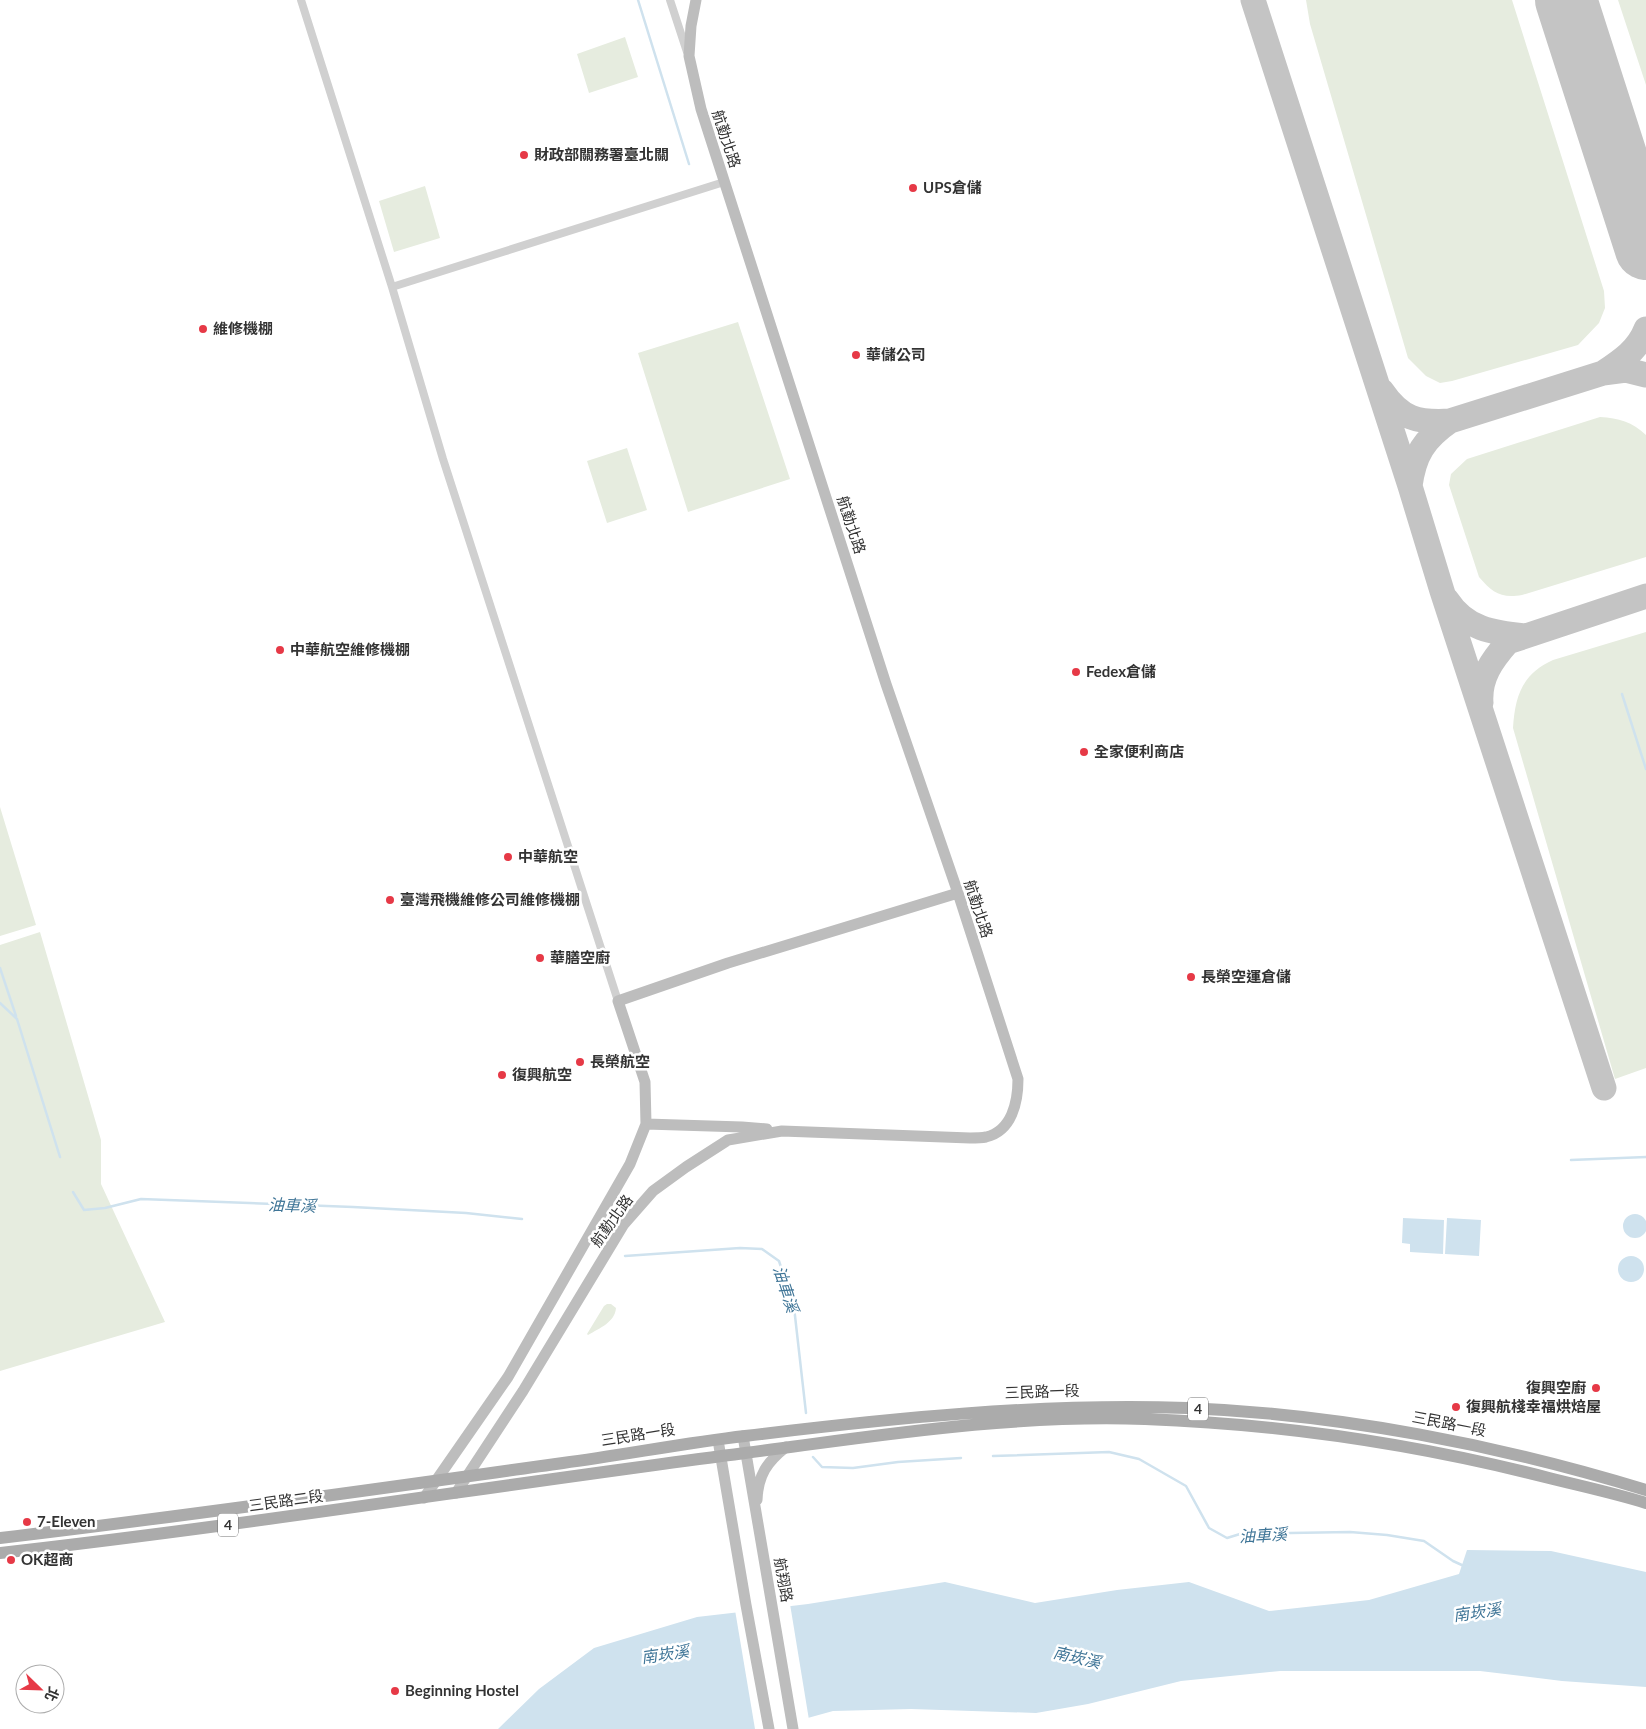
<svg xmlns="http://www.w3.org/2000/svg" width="1646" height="1729" viewBox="0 0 1646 1729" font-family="Lato,'Noto Sans TC',sans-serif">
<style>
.green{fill:#e6ecdf}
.water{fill:#cfe2ee}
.pier{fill:#fff}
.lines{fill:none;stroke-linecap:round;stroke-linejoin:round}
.stream{stroke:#cfe2ee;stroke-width:2.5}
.taxiway{stroke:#c4c4c4;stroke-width:25}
.runway{stroke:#c4c4c4;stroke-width:62}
.street{stroke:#d0d0d0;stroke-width:8}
.secondary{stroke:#bdbdbd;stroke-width:11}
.primary{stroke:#ababab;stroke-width:12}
.poi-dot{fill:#e63946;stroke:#fff;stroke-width:2}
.labels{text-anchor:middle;stroke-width:5;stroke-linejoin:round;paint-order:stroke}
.shield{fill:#fff;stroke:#707070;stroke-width:1}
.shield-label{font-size:14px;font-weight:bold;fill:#333}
.street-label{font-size:15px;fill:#333;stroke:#fff}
.poi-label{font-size:15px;font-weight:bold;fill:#333;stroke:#fff;text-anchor:start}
.water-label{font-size:16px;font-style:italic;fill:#3f7597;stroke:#fff}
</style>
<rect width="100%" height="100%" fill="#fff"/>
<path class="green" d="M1306,0H1512L1604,291L1605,308L1599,323L1578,345L1452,381L1440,383L1426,376L1408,358L1310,24Z
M1618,0H1646V85Z
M625,37L638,77L589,93L577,54Z
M425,186L440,238L394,252L379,201Z
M738,322L790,479L688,512L638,353Z
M1600,417C1619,418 1632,422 1646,435V557L1522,595C1501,599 1492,592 1479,577L1449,485L1451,474L1467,459Z
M627,448L647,510L607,523L587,461Z
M1646,632V1068L1615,1079L1513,728C1515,696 1522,674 1553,660Z
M0,807L36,925L0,936Z
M40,932L101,1140V1184L165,1322L0,1371V945Z
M607,1304H611L616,1308C615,1322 600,1328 588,1335L587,1334L604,1306Z"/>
<path class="water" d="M1623 1226a12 12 0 1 1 24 0a12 12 0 1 1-24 0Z
M1403,1218L1444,1220L1443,1254L1410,1252V1244L1402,1243Z
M1447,1218L1481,1220L1479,1256L1445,1254Z
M1618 1269a13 13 0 1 1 26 0a13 13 0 1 1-26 0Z
M1467,1550L1551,1551L1646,1572V1687L1562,1681L1480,1671H1280L1181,1681L1088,1704L1036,1713L911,1709L833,1711L768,1729H498L539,1689L594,1648L697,1617L808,1604L945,1582L1035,1603L1117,1590L1189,1582L1269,1611L1369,1600L1459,1574Z"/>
<path class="pier" d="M790,1604L809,1720L777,1729H755L735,1610Z"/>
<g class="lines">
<path class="stream" d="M638,0L689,164
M1622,694L1646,769
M0,968L16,1016
M0,1003L17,1019L60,1157
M1571,1160L1646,1157
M73,1192L84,1210L105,1208L141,1199L353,1207L466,1213L522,1219
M625,1256L740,1248L762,1249L779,1261L794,1307L806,1413
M993,1456L1109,1452L1139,1459L1186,1486L1209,1528L1227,1538L1240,1534L1290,1533L1350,1532L1387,1535L1424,1541L1453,1561L1464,1566
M813,1457L822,1467L853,1468L898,1462L961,1458"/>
<path class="taxiway" d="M1253,0L1410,486L1442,591L1604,1088
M1603,373C1621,361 1638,350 1646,329
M1382,391C1401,419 1418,423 1450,421L1603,373L1626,370L1646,375
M1410,486C1414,455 1424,439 1450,421
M1447,600C1466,629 1493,633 1525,636
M1481,703C1479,678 1492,660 1508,642L1646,596"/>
<path class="runway" d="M1566,0L1646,249"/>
<path class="street" d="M301,0L392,287L443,459L618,1001
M670,0L687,52
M392,287L724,182"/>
<path class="secondary" d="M646,1124L742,1127L767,1129
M743,1436L793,1729
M718,1440L746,1605L769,1729
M456,1493L523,1391L624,1224L653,1191L686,1167L728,1140L782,1131L970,1138C975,1138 981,1138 986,1137C1012,1131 1018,1102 1018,1079L958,893L886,684L701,109L689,56L691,26L696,0
M424,1498L508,1377L630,1164L646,1124L645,1082L618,1001L728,963L958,893
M757,1500C758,1475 767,1462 786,1447"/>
<path class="primary" d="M0,1538C188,1516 376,1489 563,1463C624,1455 684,1443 745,1436C892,1418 1039,1403 1187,1408C1339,1414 1500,1445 1646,1490
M0,1553C249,1525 497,1485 745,1453C877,1436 1011,1414 1145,1419C1282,1424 1416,1444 1549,1478C1581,1486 1614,1493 1646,1503"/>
</g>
<g class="poi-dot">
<circle cx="524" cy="155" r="5"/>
<circle cx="913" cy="188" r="5"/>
<circle cx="203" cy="329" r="5"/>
<circle cx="856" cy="355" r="5"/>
<circle cx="280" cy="650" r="5"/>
<circle cx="1076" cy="672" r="5"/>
<circle cx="1084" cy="752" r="5"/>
<circle cx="508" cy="857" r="5"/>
<circle cx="390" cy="900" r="5"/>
<circle cx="540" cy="958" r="5"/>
<circle cx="1191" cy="977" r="5"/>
<circle cx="580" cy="1062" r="5"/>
<circle cx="502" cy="1075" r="5"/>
<circle cx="1596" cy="1388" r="5"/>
<circle cx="1456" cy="1407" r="5"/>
<circle cx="27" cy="1522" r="5"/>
<circle cx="11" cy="1560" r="5"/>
<circle cx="395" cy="1691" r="5"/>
</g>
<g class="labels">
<g class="shield">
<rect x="1188" y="1397.5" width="20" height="23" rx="4"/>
<rect x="218" y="1513.5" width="20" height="23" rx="4"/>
</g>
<g class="shield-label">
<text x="1198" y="1414">4</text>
<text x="228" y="1530">4</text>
</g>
<g class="street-label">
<text transform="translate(726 139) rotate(72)" y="5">航勤北路</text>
<text transform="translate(851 525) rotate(72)" y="5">航勤北路</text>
<text transform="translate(978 909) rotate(72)" y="5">航勤北路</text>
<text transform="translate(612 1221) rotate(-54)" y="5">航勤北路</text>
<text transform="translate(1042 1392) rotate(-2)" y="5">三民路一段</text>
<text transform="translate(1449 1424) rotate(11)" y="5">三民路一段</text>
<text transform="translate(638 1435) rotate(-9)" y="5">三民路一段</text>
<text transform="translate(286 1501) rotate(-8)" y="5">三民路二段</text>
<text transform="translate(783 1580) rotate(80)" y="5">航翔路</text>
</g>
<g class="poi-label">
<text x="534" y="160">財政部關務署臺北關</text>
<text x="923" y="193">UPS倉儲</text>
<text x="213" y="334">維修機棚</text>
<text x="866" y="360">華儲公司</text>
<text x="290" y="655">中華航空維修機棚</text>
<text x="1086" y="677">Fedex倉儲</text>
<text x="1094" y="757">全家便利商店</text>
<text x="518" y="862">中華航空</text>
<text x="400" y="905">臺灣飛機維修公司維修機棚</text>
<text x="550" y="963">華膳空廚</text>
<text x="1201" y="982">長榮空運倉儲</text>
<text x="590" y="1067">長榮航空</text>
<text x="512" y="1080">復興航空</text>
<text x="1586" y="1393" text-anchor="end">復興空廚</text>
<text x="1466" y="1412">復興航棧幸福烘焙屋</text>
<text x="37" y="1527">7-Eleven</text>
<text x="21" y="1565">OK超商</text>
<text x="405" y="1696">Beginning Hostel</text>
</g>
<g class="water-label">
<text transform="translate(292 1205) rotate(2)" y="6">油車溪</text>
<text transform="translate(786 1289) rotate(72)" y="6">油車溪</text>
<text transform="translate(1263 1535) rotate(-3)" y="6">油車溪</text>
<text transform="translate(1477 1612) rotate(-8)" y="6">南崁溪</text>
<text transform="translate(665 1654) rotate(-8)" y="6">南崁溪</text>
<text transform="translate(1077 1657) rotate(13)" y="6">南崁溪</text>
</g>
</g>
<g transform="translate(40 1689) rotate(113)"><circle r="24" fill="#ffffff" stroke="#adadad"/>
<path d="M0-4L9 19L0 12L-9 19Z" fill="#e63946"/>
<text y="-8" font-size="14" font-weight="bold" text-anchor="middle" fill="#333333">北</text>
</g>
</svg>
